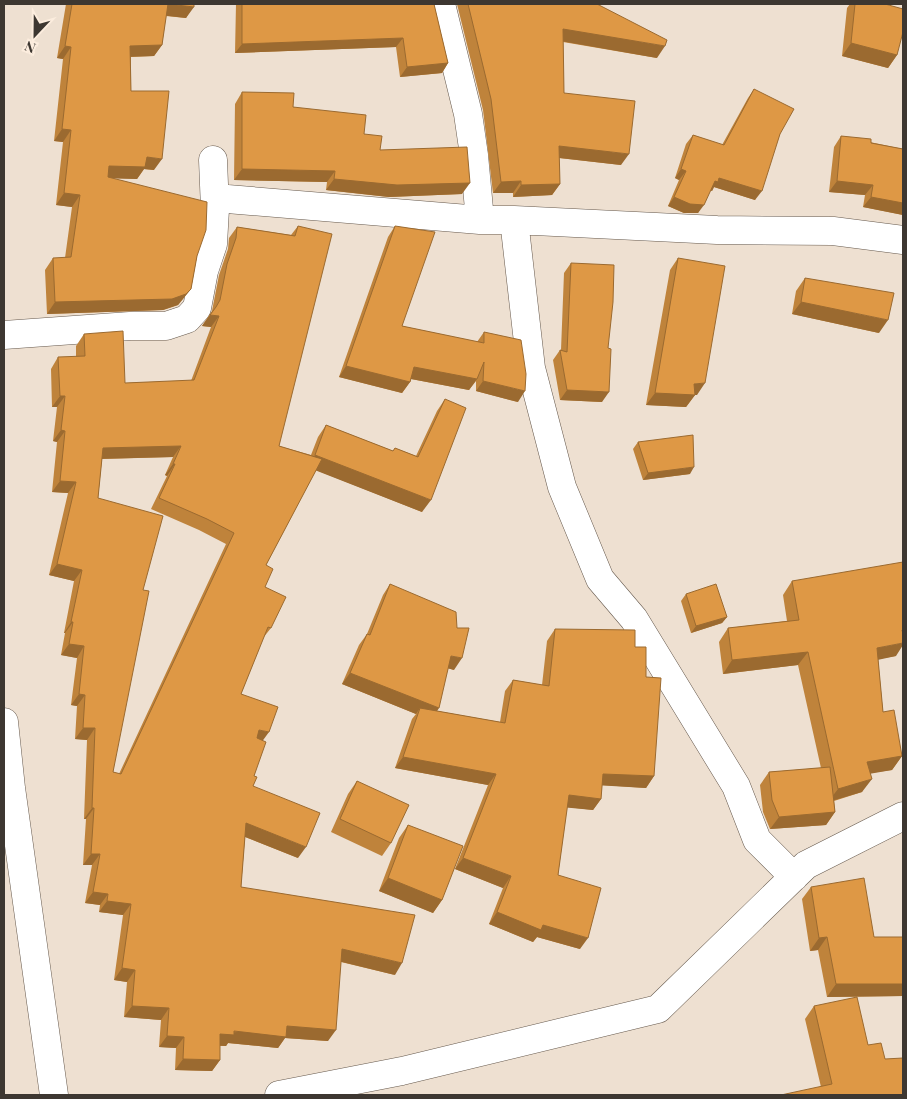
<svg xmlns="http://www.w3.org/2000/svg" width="907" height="1099" viewBox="0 0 907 1099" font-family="'Playfair Display',serif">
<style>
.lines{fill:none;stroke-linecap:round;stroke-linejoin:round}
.street-casing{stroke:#66594d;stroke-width:29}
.highway-casing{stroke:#66594d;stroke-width:29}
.street{stroke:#fff;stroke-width:28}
.highway{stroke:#fff;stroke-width:28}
.wall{fill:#bf833b;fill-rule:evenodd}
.shaded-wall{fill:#9b6a30}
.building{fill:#de9845;stroke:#9b6a30;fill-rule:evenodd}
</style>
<rect width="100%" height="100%" fill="#eee0d1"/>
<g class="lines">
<defs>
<path id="street" d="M441,4L468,114L474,155L480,220
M215,198L480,220H514L717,230L833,231L903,240
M514,220L531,368L562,487L600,579L634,619L736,786L757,840L794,877
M4,335L130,326H166L187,319L197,308L204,271L213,244L215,209L213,160
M279,1095L402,1071L658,1009L806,865L903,816"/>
<path id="highway" d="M4,722L11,788L54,1095"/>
</defs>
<use href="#street" class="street-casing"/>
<use href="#highway" class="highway-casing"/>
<use href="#street" class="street"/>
<use href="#highway" class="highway"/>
</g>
<path class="wall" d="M66,4H194L186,18L166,16L162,45L154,56L131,57V91L154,170L144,169L137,179L112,178L197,256L191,289L178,305L163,310L47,314L45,270L53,258H65L72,207L56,205L63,142L54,141L63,59L57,58Z
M236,4H434L448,63L442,73L400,77L396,47L235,53Z
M457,4H597L657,58L563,42L564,93L621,165L559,158L560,184L552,195L513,197V193H493L483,110Z
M850,4H885L897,55L888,68L842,56L847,8Z
M754,89L780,134L755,200L714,187L712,191L710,190L698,213H684L668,206L679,180L675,178L686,144L693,135L722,145L748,98Z
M242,92L293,107L364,134L380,150L462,194L389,197L326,190L327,182L234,180L235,104Z
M841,136L903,149V215L863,207L865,195L829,192L834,147Z
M298,226L279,446L311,455L318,437L326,425L393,451L395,448L416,456L437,411L445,399L422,512L316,470L266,565L265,587L271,628L263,638L241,694L263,741L254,776L253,786L298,858L245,837L241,887L395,975L341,962L328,1041L285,1038L278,1048L228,1043L226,1046H220V1060L212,1071L175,1070L176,1048L159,1047L161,1020L124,1017L127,982L114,980L123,915L99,912L100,905L85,903L92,865H83L86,819H84L87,740L75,739L77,706L71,705L77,658L61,655L65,633H64L74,581L49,575L68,493L52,492L57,442L53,441L57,407H52L51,369L58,357H76V346L84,334L125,383L191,381L211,327L202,326L212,311L219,275L228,249L229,238L237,227L291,235ZM173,457L165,475L167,476L151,509L199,530L226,544L119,774L113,772L143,590L98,498L102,459Z
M395,226L402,326L477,342L484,332L518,402L476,391V381L469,390L411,379L410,382L402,393L339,377L388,237Z
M678,258L697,395H695L686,407L646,405L670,270Z
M571,263L608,348L602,402L560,400L553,360L560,350H561L564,273Z
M805,278L879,333L792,314L796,291Z
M638,442L690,474L643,480L633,449Z
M792,581L896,656L878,659L883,712L902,756L892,770L870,773L862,792L834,801L835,812L826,825L770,829L763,812L760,785L769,772L821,768L798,665L723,674L719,642L728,628L787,621L783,595Z
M390,584L454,670L448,668L437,711L500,722L505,691L513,680L542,685L547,641L555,629L635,647L646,677L654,776L646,788L602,785L601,799L593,810L567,807L558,875L580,949L537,937L533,942L489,924L503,888L455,869L488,785L395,768L412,719L416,714L342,684L359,645L367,634L383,595Z
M686,594L727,617L722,623L691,633L681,601Z
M357,781L391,843L382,856L331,832L348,794Z
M408,825L442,900L433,913L379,891L399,838Z
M811,887L874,937H903V996L827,997L818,950L810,951L802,899Z
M814,1006L868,1045L885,1059L903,1095L821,1087L805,1019Z"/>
<path class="shaded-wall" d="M168,4L194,7L186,18L160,15Z
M563,29L665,46L657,58L555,40Z
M403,38L396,47L235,53L242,44Z
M851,43L897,55L888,68L842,56Z
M162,45L154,56L122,57L130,46Z
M65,46L71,47L63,59L57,58Z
M448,63L442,73L400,77L407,67Z
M62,129L71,130L63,142L54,141Z
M559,146L629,154L621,165L551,157Z
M147,157L162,159L154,170L144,169L137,179L101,178L109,166Z
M242,169L335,171L327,182L234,180Z
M681,169L686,171L679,180L675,178Z
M719,178L762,191L755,200L714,187L712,191L708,189L715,181Z
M334,179L470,183L462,194L389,197L326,190Z
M521,181L513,193H493L501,182Z
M837,181L873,185L865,195L829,192Z
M560,184L552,195L513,197L521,185Z
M64,193L80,195L72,207L56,205Z
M674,197L704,205L698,213H684L668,206Z
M871,197L903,203V215L863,207Z
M191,289L178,305L163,310L47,314L55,302Z
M801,302L888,320L879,333L792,314Z
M210,315L219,316L211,327L202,326Z
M346,366L410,382L402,393L339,377Z
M414,367L477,379L469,390L406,378Z
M483,381L525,391L518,402L476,391Z
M705,383L697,395H693H695L686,407L646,405L655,393L694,384Z
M567,390L609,392L602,402L560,400Z
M60,396H65L57,407H52Z
M61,430L65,431L57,442L53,441Z
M181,446L173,457L95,459L103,448Z
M315,455L431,500L422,512L307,467Z
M173,464H175L167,476L165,475Z
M694,467L690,474L643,480L648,473Z
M60,481L76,482L68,493L52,492Z
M57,564L82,570L74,581L49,575Z
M727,617L722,623L691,633L696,626Z
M71,622H73L65,633H64Z
M903,643V645L896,656L868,662L877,648Z
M69,644L84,646L77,658L61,655Z
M808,652L798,665L723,674L732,660Z
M451,656L462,658L454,670L443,667Z
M350,673L439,708L431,720L420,708L416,714L342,684Z
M79,694L85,695L77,706L71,705Z
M83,728H95L87,740L75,739Z
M259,730L269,732L261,743L251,742Z
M902,756L892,770L857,776L867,762Z
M403,757L496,774L488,785L395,768Z
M603,774L654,776L646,788L595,785Z
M872,779L862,792L828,802L838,789Z
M569,795L601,799L593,810L561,807Z
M92,808H94L86,819H84Z
M835,812L826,825L770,829L779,817Z
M246,823L306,847L298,858L238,834Z
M91,854H100L92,865H83Z
M463,858L511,876L503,888L455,869Z
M388,878L442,900L433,913L379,891Z
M93,892L108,894L100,905L85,903Z
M107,901L131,904L123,915L99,912Z
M497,912L543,925L588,938L580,949L537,937L533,942L489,924Z
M827,937L818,950L810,951L819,938Z
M342,949L402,963L395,975L334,960Z
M122,968L135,970L127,982L114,980Z
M836,984H903V996L827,997Z
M132,1006L169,1008L161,1020L124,1017Z
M287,1026L336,1030L328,1041L285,1038L278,1048L228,1043L226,1046L212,1045L220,1034Z
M167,1036L184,1037L176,1048L159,1047Z
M183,1059L220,1060L212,1071L175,1070Z"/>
<path class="building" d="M72,4H194V7L168,4L162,45L130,46L131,91H169L162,159L147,157L145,167L109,166L108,177L207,202L206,230L197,256L191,289L186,294L172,299L55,302L53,258L71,257L80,195L64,193L71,130L62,129L71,47L65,46Z
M242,4H434L448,63L407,67L403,38L242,44Z
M468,4H597L667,40L665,46L563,29L564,93L635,101L629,154L559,146L560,184L521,185V181L501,182L491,99Z
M855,4H885L903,9V32L897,55L851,43Z
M754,89L794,109L780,134L762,191L719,178L718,182L715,181L704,205L690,204L674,197L686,171L681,169L693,135L724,145Z
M242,92L294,93L293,107L366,115L364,134L382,136L380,150L467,147L470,183L397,185L334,179L335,171L242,169Z
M841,136L871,139V143L903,149V203L871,197L873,185L837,181Z
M298,226L332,234L279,446L322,459L266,565L273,569L265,587L286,597L271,628L268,627L241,694L278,707L269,732L259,730L257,738L266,742L254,776L257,777L253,786L320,813L306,847L246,823L241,887L415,915L402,963L342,949L336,1030L287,1026L286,1037L234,1031V1035L220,1034V1060L183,1059L184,1037L167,1036L169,1008L132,1006L135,970L122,968L131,904L107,901L108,894L93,892L100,854H91L94,808H92L95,728H83L85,695L79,694L84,646L69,644L73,622H71L82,570L57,564L76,482L60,481L65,431L61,430L65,396H60L58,357L85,356L84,334L123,331L125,383L194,380L219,316L210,315L216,307L220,300L227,264L236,238L237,227L295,236ZM181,446L173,464H175L159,498L207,519L234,533L121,774L113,772L149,591L143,590L163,516L98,498L103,448Z
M395,226L435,232L402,326L484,343V332L521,340L526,374L525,391L483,381L484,362L477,379L414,367L410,382L346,366Z
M678,258L725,266L705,383L694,384L695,395L655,393Z
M571,263L614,265L613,302L608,348L611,349L609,392L567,390L560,350L567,352Z
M805,278L894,293L888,320L801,302Z
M445,399L466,408L431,500L315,455L326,425L393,451L395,448L418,457Z
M693,435L694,467L648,473L638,442Z
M903,562V630H902L903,634V643L877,648L883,712L894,710L902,756L867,762L872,779L838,789L808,652L732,660L728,628L799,620L792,581Z
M390,584L456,612L457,628H469L462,658L451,656L439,708L350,673L367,634L370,635Z
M716,584L727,617L696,626L686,594Z
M555,629L635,630V647H646V677L661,678L654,776L603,774L601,799L569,795L558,875L601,888L588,938L543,925L541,930L497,912L511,876L463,858L496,774L403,757L420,708L505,723L513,680L549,686Z
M830,767L835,812L779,817L772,800L769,772Z
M357,781L409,805L391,843L340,819Z
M408,825L463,846L442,900L388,878Z
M864,878L874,937H903V984H836L827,937L819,938L811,887Z
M857,997L868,1045L881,1043L885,1059L903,1058V1095H781L832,1084L814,1006Z"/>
<rect width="907" height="1099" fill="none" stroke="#3d3731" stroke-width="10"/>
<g transform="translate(35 35) rotate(202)" stroke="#fcedde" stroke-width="4" paint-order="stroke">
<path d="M0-4L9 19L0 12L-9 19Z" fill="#3d3731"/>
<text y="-8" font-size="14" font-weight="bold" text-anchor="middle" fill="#3d3731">N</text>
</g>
</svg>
